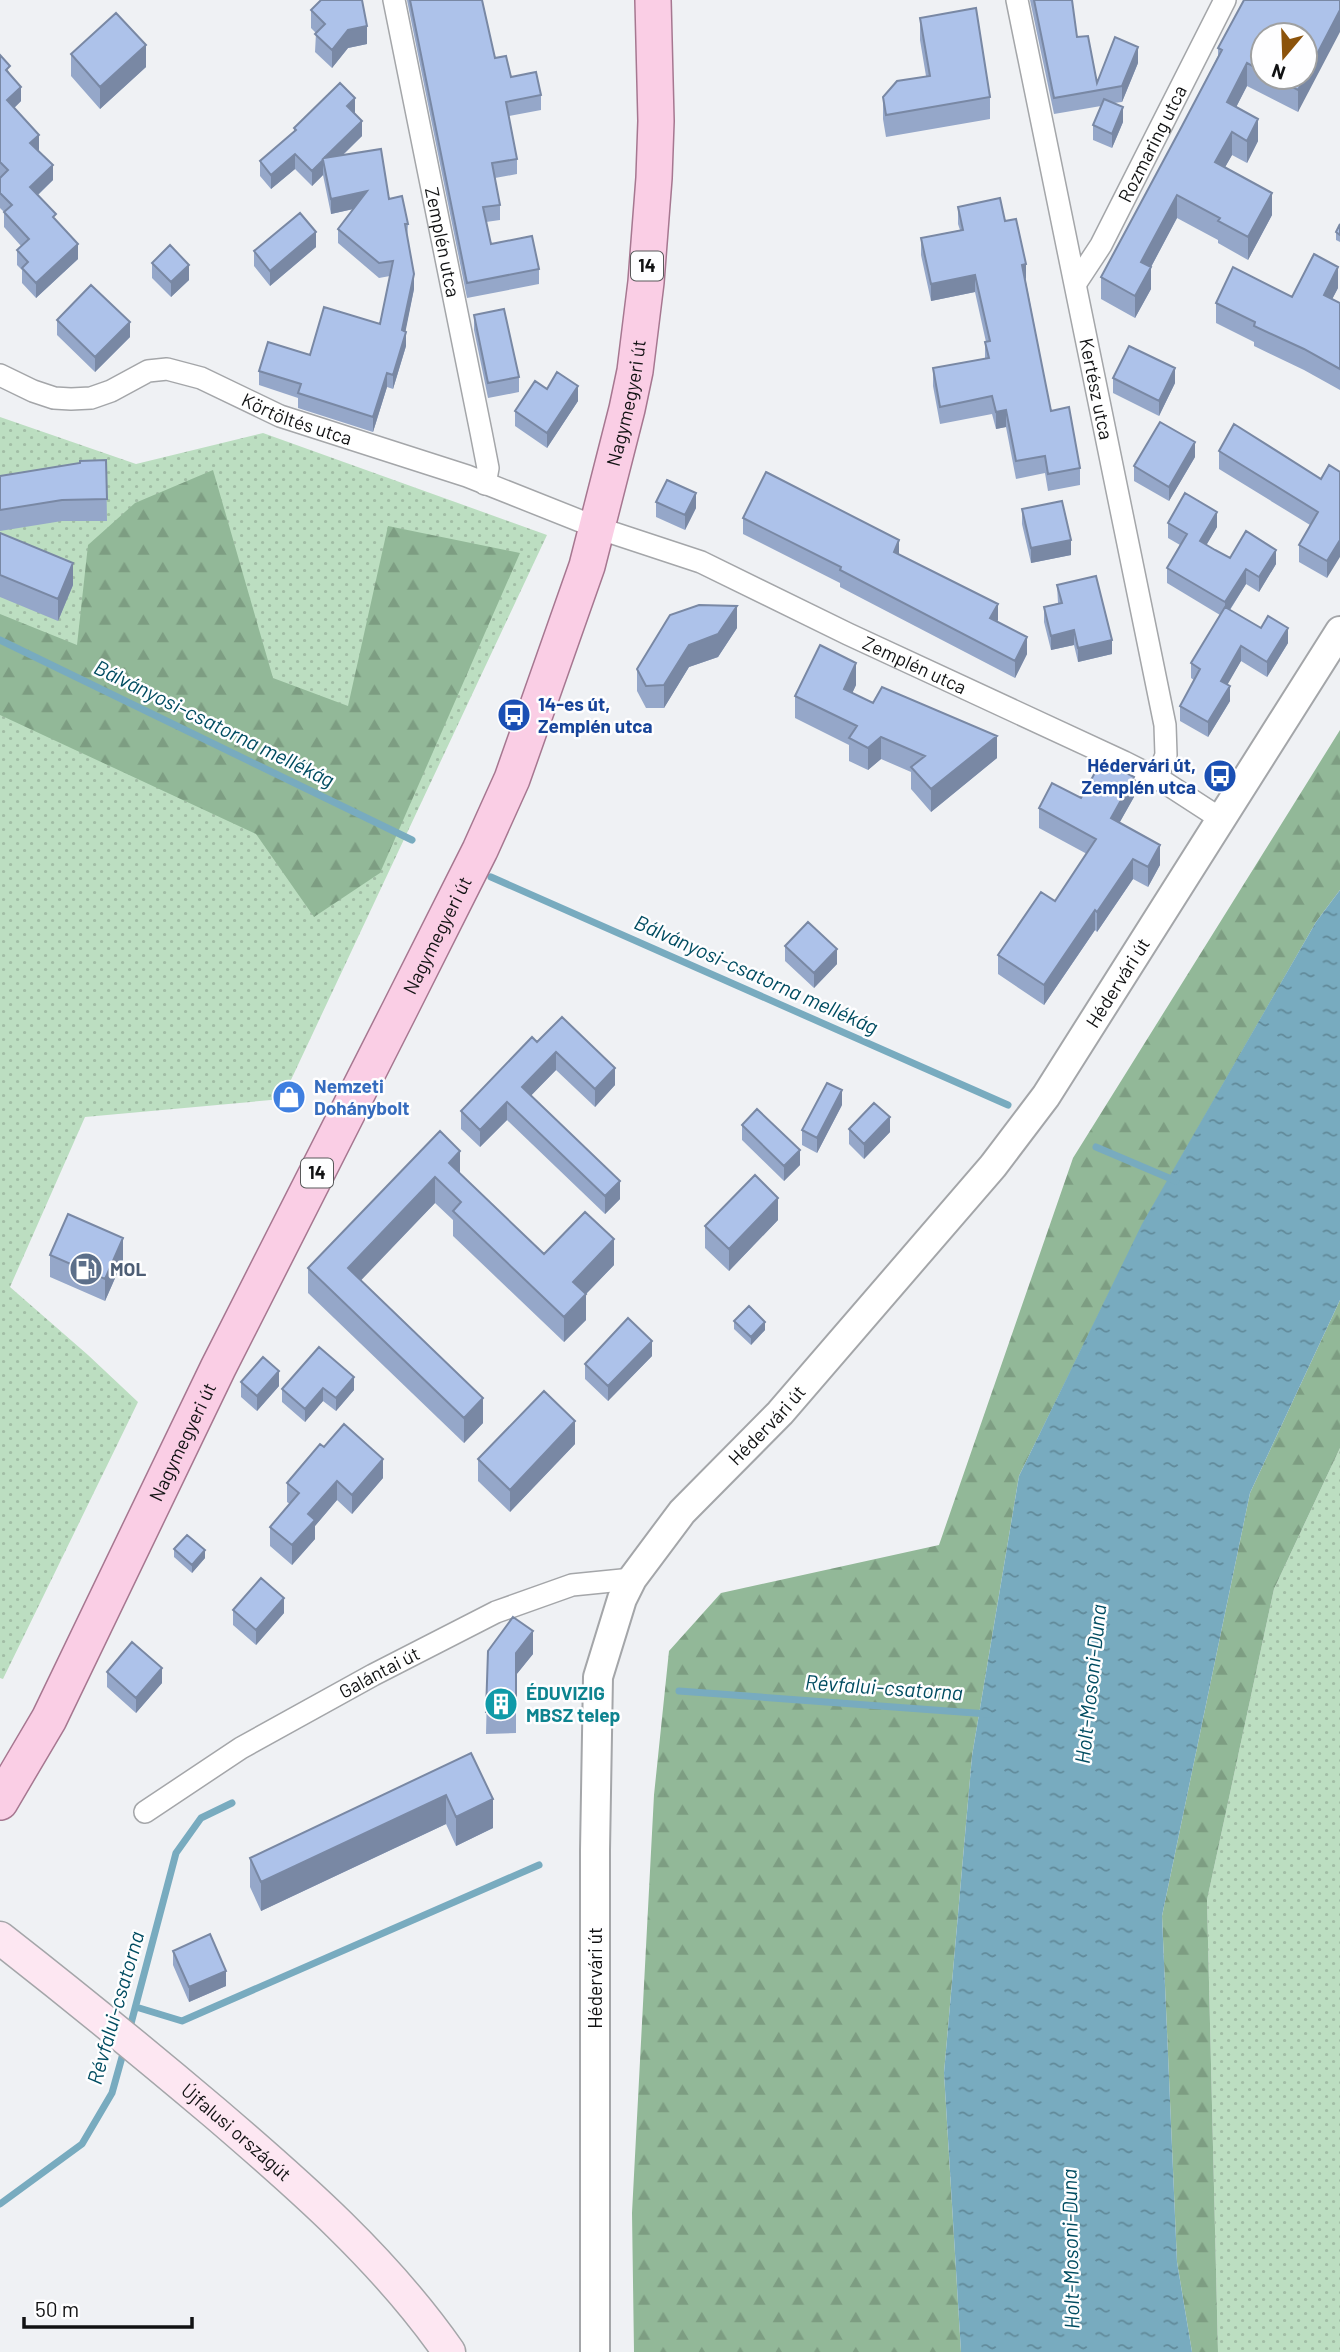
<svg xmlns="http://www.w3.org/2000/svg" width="1340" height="2352" viewBox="0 0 1340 2352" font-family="Barlow,sans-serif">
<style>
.grass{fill:url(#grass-dots)}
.forest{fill:url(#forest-firs)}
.water{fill:url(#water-ripples)}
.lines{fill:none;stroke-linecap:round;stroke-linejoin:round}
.stream{stroke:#78abbf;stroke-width:7}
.minor-casing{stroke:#a4a6a9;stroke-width:24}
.tertiary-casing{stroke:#a4a6a9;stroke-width:32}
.secondary-casing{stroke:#a4a6a9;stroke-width:35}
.primary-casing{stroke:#a67790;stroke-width:38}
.minor{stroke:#fff;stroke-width:21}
.tertiary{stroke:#fff;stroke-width:28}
.secondary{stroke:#fde7f2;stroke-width:32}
.primary{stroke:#facee5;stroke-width:35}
.wall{fill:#95a7c9;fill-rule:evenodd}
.shaded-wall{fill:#7988a4}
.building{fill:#adc2ea;stroke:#7988a4;stroke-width:2}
.labels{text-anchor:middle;stroke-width:5;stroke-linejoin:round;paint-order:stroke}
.shield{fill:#fefeff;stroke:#58595a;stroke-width:2}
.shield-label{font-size:18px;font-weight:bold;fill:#111213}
.street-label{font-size:19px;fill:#111213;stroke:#fefeff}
.transit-label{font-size:19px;font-weight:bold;fill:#164399;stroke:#fefeff;text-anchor:start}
.shop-label{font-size:19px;font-weight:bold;fill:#366cbe;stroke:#fefeff;text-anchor:start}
.service-label{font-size:19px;font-weight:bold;fill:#4e5e75;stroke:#fefeff;text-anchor:start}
.culture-label{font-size:19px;font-weight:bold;fill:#0d838f;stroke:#fefeff;text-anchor:start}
.water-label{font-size:21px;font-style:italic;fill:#004c61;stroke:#fefeff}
</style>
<defs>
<pattern id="grass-dots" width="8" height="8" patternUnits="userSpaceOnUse" patternTransform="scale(1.75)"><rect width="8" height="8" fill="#bcdec1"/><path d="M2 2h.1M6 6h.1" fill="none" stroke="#a1bda5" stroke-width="1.8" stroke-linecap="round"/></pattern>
<pattern id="forest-firs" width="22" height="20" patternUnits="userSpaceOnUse" patternTransform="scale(1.75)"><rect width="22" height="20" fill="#92b898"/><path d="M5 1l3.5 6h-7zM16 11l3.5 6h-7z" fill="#7d9d82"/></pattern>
<pattern id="water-ripples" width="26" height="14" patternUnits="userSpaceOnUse" patternTransform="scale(1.75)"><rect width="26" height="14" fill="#78abbf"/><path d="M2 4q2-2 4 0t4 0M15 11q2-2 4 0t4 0" fill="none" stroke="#618a9a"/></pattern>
</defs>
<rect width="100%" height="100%" fill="#eff1f4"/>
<path class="grass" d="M0,417L136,464L263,433L547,535L282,1099L85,1117L10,1287L88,1355L138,1402L3,1679L0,1678Z
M1340,1448V2352H1218L1207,1900L1274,1589Z"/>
<path class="forest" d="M213,470L273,678L348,706L388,526L520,553L380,873L314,917L256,834L0,715V614L77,645L88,545L135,503Z
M1340,730V890L1316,922L1143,1224L1019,1476L972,1756L944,2073L961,2352H634L632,2213L654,1795L669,1651L721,1593L939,1545L1073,1158Z
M1340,1300V1448L1274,1589L1207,1900L1218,2352H1192L1177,2262L1162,1916L1250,1493Z"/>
<path class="water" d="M1340,890V1300L1250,1493L1162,1916L1177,2262L1192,2352H961L944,2073L972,1756L1019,1476L1142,1224L1316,922Z"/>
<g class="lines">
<path class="stream" d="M0,640L412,840
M491,877L1008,1105
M1096,1147L1176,1181
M679,1691L988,1714
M136,2007L182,2021L539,1865
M129,2031L176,1853L201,1818L232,1803
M0,2204L82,2144L112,2093L124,2050"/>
<defs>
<g id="minor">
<path id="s1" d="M394,0L481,432L488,468L485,484"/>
<path id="s2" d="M1017,0L1165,725L1166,755L1157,778"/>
<path id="s3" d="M1076,283L1101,245L1225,0"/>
<path id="s4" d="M0,375L33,391L54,398L71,399L91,398L111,391L148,371L167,369L201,378L280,416L467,476L598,528L701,562L848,634L1124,762L1164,782L1221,819"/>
<path id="s5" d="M145,1812L241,1748L373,1675L496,1612L572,1585L632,1579"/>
</g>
<g id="tertiary">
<path id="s6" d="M595,2352V1850L598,1677L622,1599L632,1579L682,1512L780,1413L993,1166L1046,1096L1340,631"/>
</g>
<g id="secondary">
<path id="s7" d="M0,1938C73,1995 144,2053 215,2113C299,2185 385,2260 449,2352"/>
</g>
<g id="primary">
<path id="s8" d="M0,1802L49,1719L218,1368L400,1009L480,850L512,779L587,566L627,409L635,371L646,282L654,178L656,121L653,0"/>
</g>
</defs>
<use href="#minor" class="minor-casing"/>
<use href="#tertiary" class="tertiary-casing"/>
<use href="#secondary" class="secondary-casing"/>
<use href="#primary" class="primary-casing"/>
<use href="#minor" class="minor"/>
<use href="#tertiary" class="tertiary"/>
<use href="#secondary" class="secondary"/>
<use href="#primary" class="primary"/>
</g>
<path class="wall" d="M407,0H482L495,58L511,77L541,95V110L509,116L517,159V174L495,178L500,205V220L486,222L491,244L539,269V284L467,298Z
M1030,0H1072L1077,37L1097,83L1138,63L1122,102L1114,103L1123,122L1112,148L1093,140V125L1101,106L1054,114Z
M1340,0L1298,112L1247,86L1236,107L1258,141L1247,163L1232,155L1225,167L1272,215L1248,260L1218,243V240L1177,218L1151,267V289L1135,318L1101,299V277L1182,126L1218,56V48ZM1263,35L1305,77H1263Z
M311,10L367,44L348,48L332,68L315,52L316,33L311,28Z
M920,18L990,97V119L886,137L883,119V97L926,76L920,40Z
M71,54L146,67L100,109L71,76Z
M0,55L10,74L21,101L14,108L39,150L38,151L53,180L38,195L56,221L78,259L36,298L22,283V270L17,265V250L21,246L4,227V212L0,208Z
M355,113L362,136L342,156L389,199L408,224L407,239L414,289L405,331L406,346L393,389L387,387L373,432L298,408V398L259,385V371L310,355L380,324L390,276L379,278L338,243V229L353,209L331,214L323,175L312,186L295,169L271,189L260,176V161L294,132V128Z
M958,207L1005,221L1026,282L1051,411L1080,468V485L1048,491L1045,473L1016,479L1006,427L996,429L992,414L940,424L933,386V368L985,359V342H986L975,292L931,301L921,255V238L960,230L958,224Z
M1340,224V242L1336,240V232Z
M316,247L270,286L254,266V251Z
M152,263L189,280L171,297L152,278Z
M1338,288L1332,299L1340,303V390L1304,370L1254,346V342L1216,323V303L1292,297Z
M474,315L519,377V392L488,398L474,330Z
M57,320L130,337L95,372L57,335Z
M1113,378L1175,383L1159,416L1113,393Z
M547,389L578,401L547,448L515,426V411Z
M1219,451L1321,479L1340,472L1327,578L1299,562V545L1310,525L1219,469Z
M1195,457L1169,501L1134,481V466Z
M106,460L107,521H62L0,531V476Z
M656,502L696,508L685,530L656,517Z
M1022,509L1071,555L1031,563L1022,524Z
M743,518L899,555L998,620L997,621L1027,654L1015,678L840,587V583L743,534Z
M1168,523L1217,527L1206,545L1230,558L1276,564L1259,592L1246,584L1230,610L1288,643L1267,677L1241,661L1227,684L1230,701L1208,737L1180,721V706L1194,680L1191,678V663L1220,615L1167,583V568L1180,545L1168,538Z
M0,533L73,585L58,621L0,597Z
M1057,585L1112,654L1078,662L1074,645L1051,650L1044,622V607L1058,603Z
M737,628L718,657L689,667L664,708H646L637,691V669Z
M856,685L852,693L997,758L931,812L911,789V772L881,759L868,770L849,761V745L795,718V696Z
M1134,797L1119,823L1160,865L1148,887L1133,879L1097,932L1095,930L1044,1005L998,974V955L1055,901L1087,854L1039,828V808L1081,798Z
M785,946L837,964L814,988L785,961Z
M562,1017L615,1085L595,1107L556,1070L530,1096L620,1199L605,1214L507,1120L480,1147L461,1129V1111L537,1042Z
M842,1105L817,1153L802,1145V1130Z
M742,1125L800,1165L784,1181L742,1140Z
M849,1129L890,1132L864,1159L849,1144Z
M440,1131L460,1174L544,1254L614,1265L586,1294V1320L564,1342L453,1236V1220L435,1203L360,1280L483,1423L464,1443L308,1293V1268Z
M778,1220L729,1271L705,1248V1226Z
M50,1255L123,1260L105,1301L50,1277Z
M734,1321L765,1330L751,1345L734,1329Z
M652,1356L608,1401L585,1379V1364Z
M354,1377V1390L336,1411L323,1401L305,1422L282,1402V1389Z
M241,1382L279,1386L257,1411L241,1397Z
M575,1444L510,1512L478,1481V1459Z
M324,1447L383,1478L352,1514L337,1500L315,1526V1539L292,1565L270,1546V1527L290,1504L287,1502V1483Z
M174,1549L205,1558L192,1573L174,1557Z
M233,1610L284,1613L256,1645L233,1625Z
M488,1651L533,1654L516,1675V1733L486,1734Z
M107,1672L162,1683L136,1713L107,1687Z
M471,1753L493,1828L456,1846L446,1824L261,1911L250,1887V1858Z
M173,1951L226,1986L189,2002L173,1965Z"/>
<path class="shaded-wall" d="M1340,10V32L1298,112V90Z
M367,26V44L348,48L332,68V50L348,30Z
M146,45V67L100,109V87Z
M1138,47V63L1122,102V86Z
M1247,63V86L1227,125V102Z
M21,87V101L7,115V100Z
M355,98V113L347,121V106Z
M1123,107V122L1112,148V134Z
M1258,119V141L1247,163V141Z
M362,121V136L325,172L324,158Z
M1232,132V155L1215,185V162Z
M39,135V150L30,158V143Z
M295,154V169L271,189V175Z
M323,160V175L312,186V171Z
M53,165V180L30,202V187Z
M367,191V206L331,214V199Z
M1272,193V215L1248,260V237Z
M1177,195V218L1151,267V289L1135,318V296L1141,262Z
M316,232V247L270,286V271Z
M78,244V259L36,298V283Z
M1026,264V282L1022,265Z
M189,265V280L171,297V282Z
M1338,267V288L1324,315V295Z
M414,274V289L403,344L406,332V346L393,389V375Z
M975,275V292L931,301V284Z
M130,322V337L95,372V357Z
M1175,368V383L1159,416V401Z
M387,373V387L373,432V417Z
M578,386V401L547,448V433Z
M1006,410V427L996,429V412Z
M1195,442V457L1169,501V487Z
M696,493V508L685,530V515Z
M1217,512V527L1200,556V541Z
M899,540V557L894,552Z
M1071,540V555L1031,563V548Z
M1340,540V557L1327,578V561Z
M1276,550V564L1259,592V577Z
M73,563V585L58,621V599Z
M1246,569V584L1225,617V602Z
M998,604V620L990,634V618Z
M737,606V628L718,657L689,667L664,708V685L689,645Z
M1288,628V643L1267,677V662Z
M1074,630V645L1051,650V636Z
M1027,637V654L1015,678V661Z
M1112,640V654L1078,662V648Z
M1241,646V661L1221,696V681Z
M856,663V685L844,711V689Z
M1230,686V701L1208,737V722Z
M997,736V758L931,812V789Z
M881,737V759L868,770V748Z
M1134,777V797L1111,838V818Z
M1160,845V865L1148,887V867Z
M1133,859V879L1097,932V912Z
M1095,910V930L1044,1005V985Z
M837,949V964L814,988V973Z
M556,1052V1070L522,1105V1087Z
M615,1068V1085L595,1107V1089Z
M842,1090V1105L817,1153V1138Z
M507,1102V1120L480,1147V1130Z
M890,1117V1132L864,1159V1144Z
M800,1150V1165L784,1181V1166Z
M460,1151V1176L449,1163Z
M435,1177V1203L348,1294V1268Z
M620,1181V1199L605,1214V1196Z
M778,1198V1220L729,1271V1249Z
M123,1238V1260L105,1301V1279Z
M614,1239V1265L586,1294V1320L564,1342V1317L573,1282Z
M765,1322V1330L751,1345V1337Z
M652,1341V1356L608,1401V1386Z
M279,1371V1386L257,1411V1396Z
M354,1377V1390L336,1411V1398Z
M323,1388V1401L305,1422V1409Z
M483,1398V1423L464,1443V1418Z
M575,1421V1444L510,1512V1490Z
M383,1459V1478L352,1514V1495Z
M337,1481V1500L315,1526V1539L292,1565V1545L308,1514Z
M205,1550V1558L192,1573V1565Z
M284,1598V1613L256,1645V1630Z
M533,1631V1654L516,1675V1733V1653Z
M162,1668V1683L136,1713V1698Z
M446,1795V1824L261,1911V1882Z
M493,1799V1828L456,1846V1817Z
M226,1971V1986L189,2002V1987Z"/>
<path class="building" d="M321,0H362L367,26L348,30L332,50L315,34L325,24L311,10Z
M410,0H482L495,58L506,56L511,77L536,72L541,95L506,102L517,159L492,163L500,205L483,207L491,244L532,236L539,269L467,283Z
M1034,0H1072L1077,37L1088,36L1097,83L1115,37L1138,47L1122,86L1054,98Z
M1244,0H1340V10L1305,77V35H1263V72L1247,63L1227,102L1258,119L1247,141L1232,132L1215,162L1272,193L1248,237L1218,221L1220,218L1177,195L1141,262L1151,267L1135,296L1101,277L1182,126L1222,50L1218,48Z
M976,8L990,97L886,115L883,97L897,81L930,76L920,18Z
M116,13L146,45L100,87L71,54Z
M0,55L10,66L6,70L21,87L7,100L39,135L30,143L53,165L30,187L56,214L53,217L78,244L36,283L22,268L28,262L17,250L29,239L4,212L12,205L0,193V178L8,170L0,162Z
M1273,77H1305L1298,90Z
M340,83L355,98L347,106L362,121L324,158L381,149L389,199L402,196L408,224H405L414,274L402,330L406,332L393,375L387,373L373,417L298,393L301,384L259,371L268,342L310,355L324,307L380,324L393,261L379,263L338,229L367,191L331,199L323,160L312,171L295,154L271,175L260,161L296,130L294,128Z
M1104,99L1123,107L1112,134L1093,125Z
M1000,198L1005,221L1016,219L1026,264L1022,265L1051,411L1069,407L1080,468L1048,474L1045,456L1016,461L1006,410L996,412L992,396L940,407L933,368L989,358L985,342L990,341L975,275L931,284L921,238L963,230L958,207Z
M300,213L316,232L270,271L254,251Z
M1340,224V235L1336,232Z
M170,245L189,265L171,282L152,263Z
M1314,254L1338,267L1324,295L1340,303V369L1304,349L1254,326L1255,322L1216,303L1233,267L1292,297Z
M91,285L130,322L95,357L57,320Z
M504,309L519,377L488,383L474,315Z
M1129,346L1175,368L1159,401L1113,378Z
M557,372L578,386L547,433L515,411L535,381L547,389Z
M1160,422L1195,442L1169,487L1134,466Z
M1234,424L1321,479L1329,465L1340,472V540L1327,561L1299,545L1318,512L1219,451Z
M106,460L107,499L62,500L0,510V476L80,463V461Z
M766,472L899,540L894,552L998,604L990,618L1027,637L1015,661L840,570L841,567L743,518Z
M667,480L696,493L685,515L656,502Z
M1185,493L1217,512L1200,541L1215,550L1230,558L1246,531L1276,550L1259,577L1246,569L1225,602L1167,568L1187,534L1168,523Z
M1062,501L1071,540L1031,548L1022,509Z
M0,533L73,563L58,599L0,575Z
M1096,576L1112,640L1078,648L1074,630L1051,636L1044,607L1062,603L1057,585Z
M699,605L737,606L718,634L689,645L664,685L646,686L637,669L670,615Z
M1225,607L1261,628L1268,616L1288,628L1267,662L1241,646L1221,681L1230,686L1208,722L1180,706L1200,669L1191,663Z
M820,645L856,663L844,689L873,703L882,687L997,736L931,789L911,767L925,756L881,737L868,748L849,738L857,726L795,696Z
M1102,760L1134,777L1111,818L1160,845L1148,867L1133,859L1097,912L1095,910L1044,985L998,955L1041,892L1055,901L1096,839L1039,808L1052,783L1081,798Z
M808,922L837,949L814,973L785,946Z
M562,1017L615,1068L595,1089L556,1052L522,1087L620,1181L605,1196L507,1102L480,1130L461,1111L532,1037L537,1042Z
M827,1083L842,1090L817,1138L802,1130Z
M874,1103L890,1117L864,1144L849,1129Z
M757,1109L800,1150L784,1166L742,1125Z
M440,1131L460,1151L449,1163L544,1254L585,1212L614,1239L573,1282L586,1294L564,1317L453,1211L461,1202L435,1177L348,1268L483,1398L464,1418L308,1268Z
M755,1175L778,1198L729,1249L705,1226Z
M68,1214L123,1238L105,1279L50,1255Z
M749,1306L765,1322L751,1337L734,1321Z
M628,1318L652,1341L608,1386L585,1364Z
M319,1347L354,1377L336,1398L323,1388L305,1409L282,1389Z
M263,1357L279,1371L257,1396L241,1382Z
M544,1391L575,1421L510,1490L478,1459Z
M344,1424L383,1459L352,1495L337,1481L308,1514L315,1520L292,1545L270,1527L299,1493L287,1483L320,1444L324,1447Z
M187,1535L205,1550L192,1565L174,1549Z
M261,1578L284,1598L256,1630L233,1610Z
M513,1617L533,1631L516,1653V1710L486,1712L488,1651Z
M132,1642L162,1668L136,1698L107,1672Z
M471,1753L493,1799L456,1817L446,1795L261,1882L250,1858Z
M210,1934L226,1971L189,1987L173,1951Z"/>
<defs>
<symbol id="bus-disc" viewBox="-11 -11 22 22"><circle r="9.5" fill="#1a4fb4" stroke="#fefeff"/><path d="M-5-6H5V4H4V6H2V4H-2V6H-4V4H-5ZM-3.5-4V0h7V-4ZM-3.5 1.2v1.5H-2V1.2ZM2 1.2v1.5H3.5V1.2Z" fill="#fff"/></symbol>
<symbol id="shop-disc" viewBox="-11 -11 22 22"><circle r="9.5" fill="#3f7fe0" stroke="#fefeff"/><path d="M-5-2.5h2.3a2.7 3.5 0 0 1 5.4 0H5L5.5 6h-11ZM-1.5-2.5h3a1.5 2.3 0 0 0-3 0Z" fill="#fff"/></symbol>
<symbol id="fuel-disc" viewBox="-11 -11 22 22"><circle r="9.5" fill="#5c6f8a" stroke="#fefeff"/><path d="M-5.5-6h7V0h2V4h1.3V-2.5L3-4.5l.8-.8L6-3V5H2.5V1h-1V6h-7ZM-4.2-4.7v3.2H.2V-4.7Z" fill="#fff"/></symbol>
<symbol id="building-disc" viewBox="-11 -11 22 22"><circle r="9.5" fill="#0f9aa8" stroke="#fefeff"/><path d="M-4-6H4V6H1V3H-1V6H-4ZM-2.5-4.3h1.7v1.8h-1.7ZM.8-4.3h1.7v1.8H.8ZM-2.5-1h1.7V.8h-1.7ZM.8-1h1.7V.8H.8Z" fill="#fff"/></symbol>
</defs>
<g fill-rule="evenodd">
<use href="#bus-disc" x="495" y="696" width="38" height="38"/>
<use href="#bus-disc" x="1201" y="757" width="38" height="38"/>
<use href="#shop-disc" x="270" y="1078" width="38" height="38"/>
<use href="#fuel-disc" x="67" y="1250" width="38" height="38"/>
<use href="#building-disc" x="482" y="1685" width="38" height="38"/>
</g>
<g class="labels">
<g class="shield">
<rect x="631" y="251.5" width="32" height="29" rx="5"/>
<rect x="301" y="1158.5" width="32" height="29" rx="5"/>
</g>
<g class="shield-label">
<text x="647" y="272">14</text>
<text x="317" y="1179">14</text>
</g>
<g class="street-label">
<text dy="7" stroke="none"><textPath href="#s3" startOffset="159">Rozmaring utca</textPath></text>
<text dy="7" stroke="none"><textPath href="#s1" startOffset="247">Zemplén utca</textPath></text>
<text dy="7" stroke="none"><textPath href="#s2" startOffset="397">Kertész utca</textPath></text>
<text dy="7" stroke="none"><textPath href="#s8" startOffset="1538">Nagymegyeri út</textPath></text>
<text dy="7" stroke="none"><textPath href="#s4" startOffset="318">Körtöltés utca</textPath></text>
<text dy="7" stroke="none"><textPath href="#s4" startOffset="984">Zemplén utca</textPath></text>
<text dy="7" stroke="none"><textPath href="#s8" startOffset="971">Nagymegyeri út</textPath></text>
<text dy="7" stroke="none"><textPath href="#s6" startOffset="1550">Hédervári út</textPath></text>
<text dy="7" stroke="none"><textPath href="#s6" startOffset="984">Hédervári út</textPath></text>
<text dy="7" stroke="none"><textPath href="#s8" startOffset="404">Nagymegyeri út</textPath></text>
<text dy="7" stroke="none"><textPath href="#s5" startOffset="273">Galántai út</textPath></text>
<text transform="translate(595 1978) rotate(-90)" y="7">Hédervári út</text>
<text dy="7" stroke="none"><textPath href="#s7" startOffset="306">Újfalusi országút</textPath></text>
</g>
<g class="transit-label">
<text x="538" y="711">14-es út,<tspan x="538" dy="22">Zemplén utca</tspan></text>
<text x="1196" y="772" text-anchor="end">Hédervári út,<tspan x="1196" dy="22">Zemplén utca</tspan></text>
</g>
<g class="shop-label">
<text x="314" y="1093">Nemzeti<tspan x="314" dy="22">Dohánybolt</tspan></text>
</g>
<g class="service-label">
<text x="110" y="1276">MOL</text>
</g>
<g class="culture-label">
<text x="526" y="1700">ÉDUVIZIG<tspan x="526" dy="22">MBSZ telep</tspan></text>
</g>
<g class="water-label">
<text transform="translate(214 724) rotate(26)" y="7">Bálványosi-csatorna mellékág</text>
<text transform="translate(756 975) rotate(24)" y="7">Bálványosi-csatorna mellékág</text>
<text transform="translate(1091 1684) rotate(-84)" y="7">Holt-Mosoni-Duna</text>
<text transform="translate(884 1688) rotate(4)" y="7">Révfalui-csatorna</text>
<text transform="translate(116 2008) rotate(-74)" y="7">Révfalui-csatorna</text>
<text transform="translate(1071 2249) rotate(-91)" y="7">Holt-Mosoni-Duna</text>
</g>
</g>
<g transform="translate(1284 56) rotate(199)"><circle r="33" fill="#fefeff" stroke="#9fa0a1" stroke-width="2"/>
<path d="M0-5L12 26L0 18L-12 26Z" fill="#8c530b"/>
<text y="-10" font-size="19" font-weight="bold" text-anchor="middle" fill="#111213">N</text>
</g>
<path d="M24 2317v10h168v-10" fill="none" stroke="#111213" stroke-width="3.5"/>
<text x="35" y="2317" font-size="21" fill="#111213" stroke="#fefeff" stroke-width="5" paint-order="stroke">50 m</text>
</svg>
